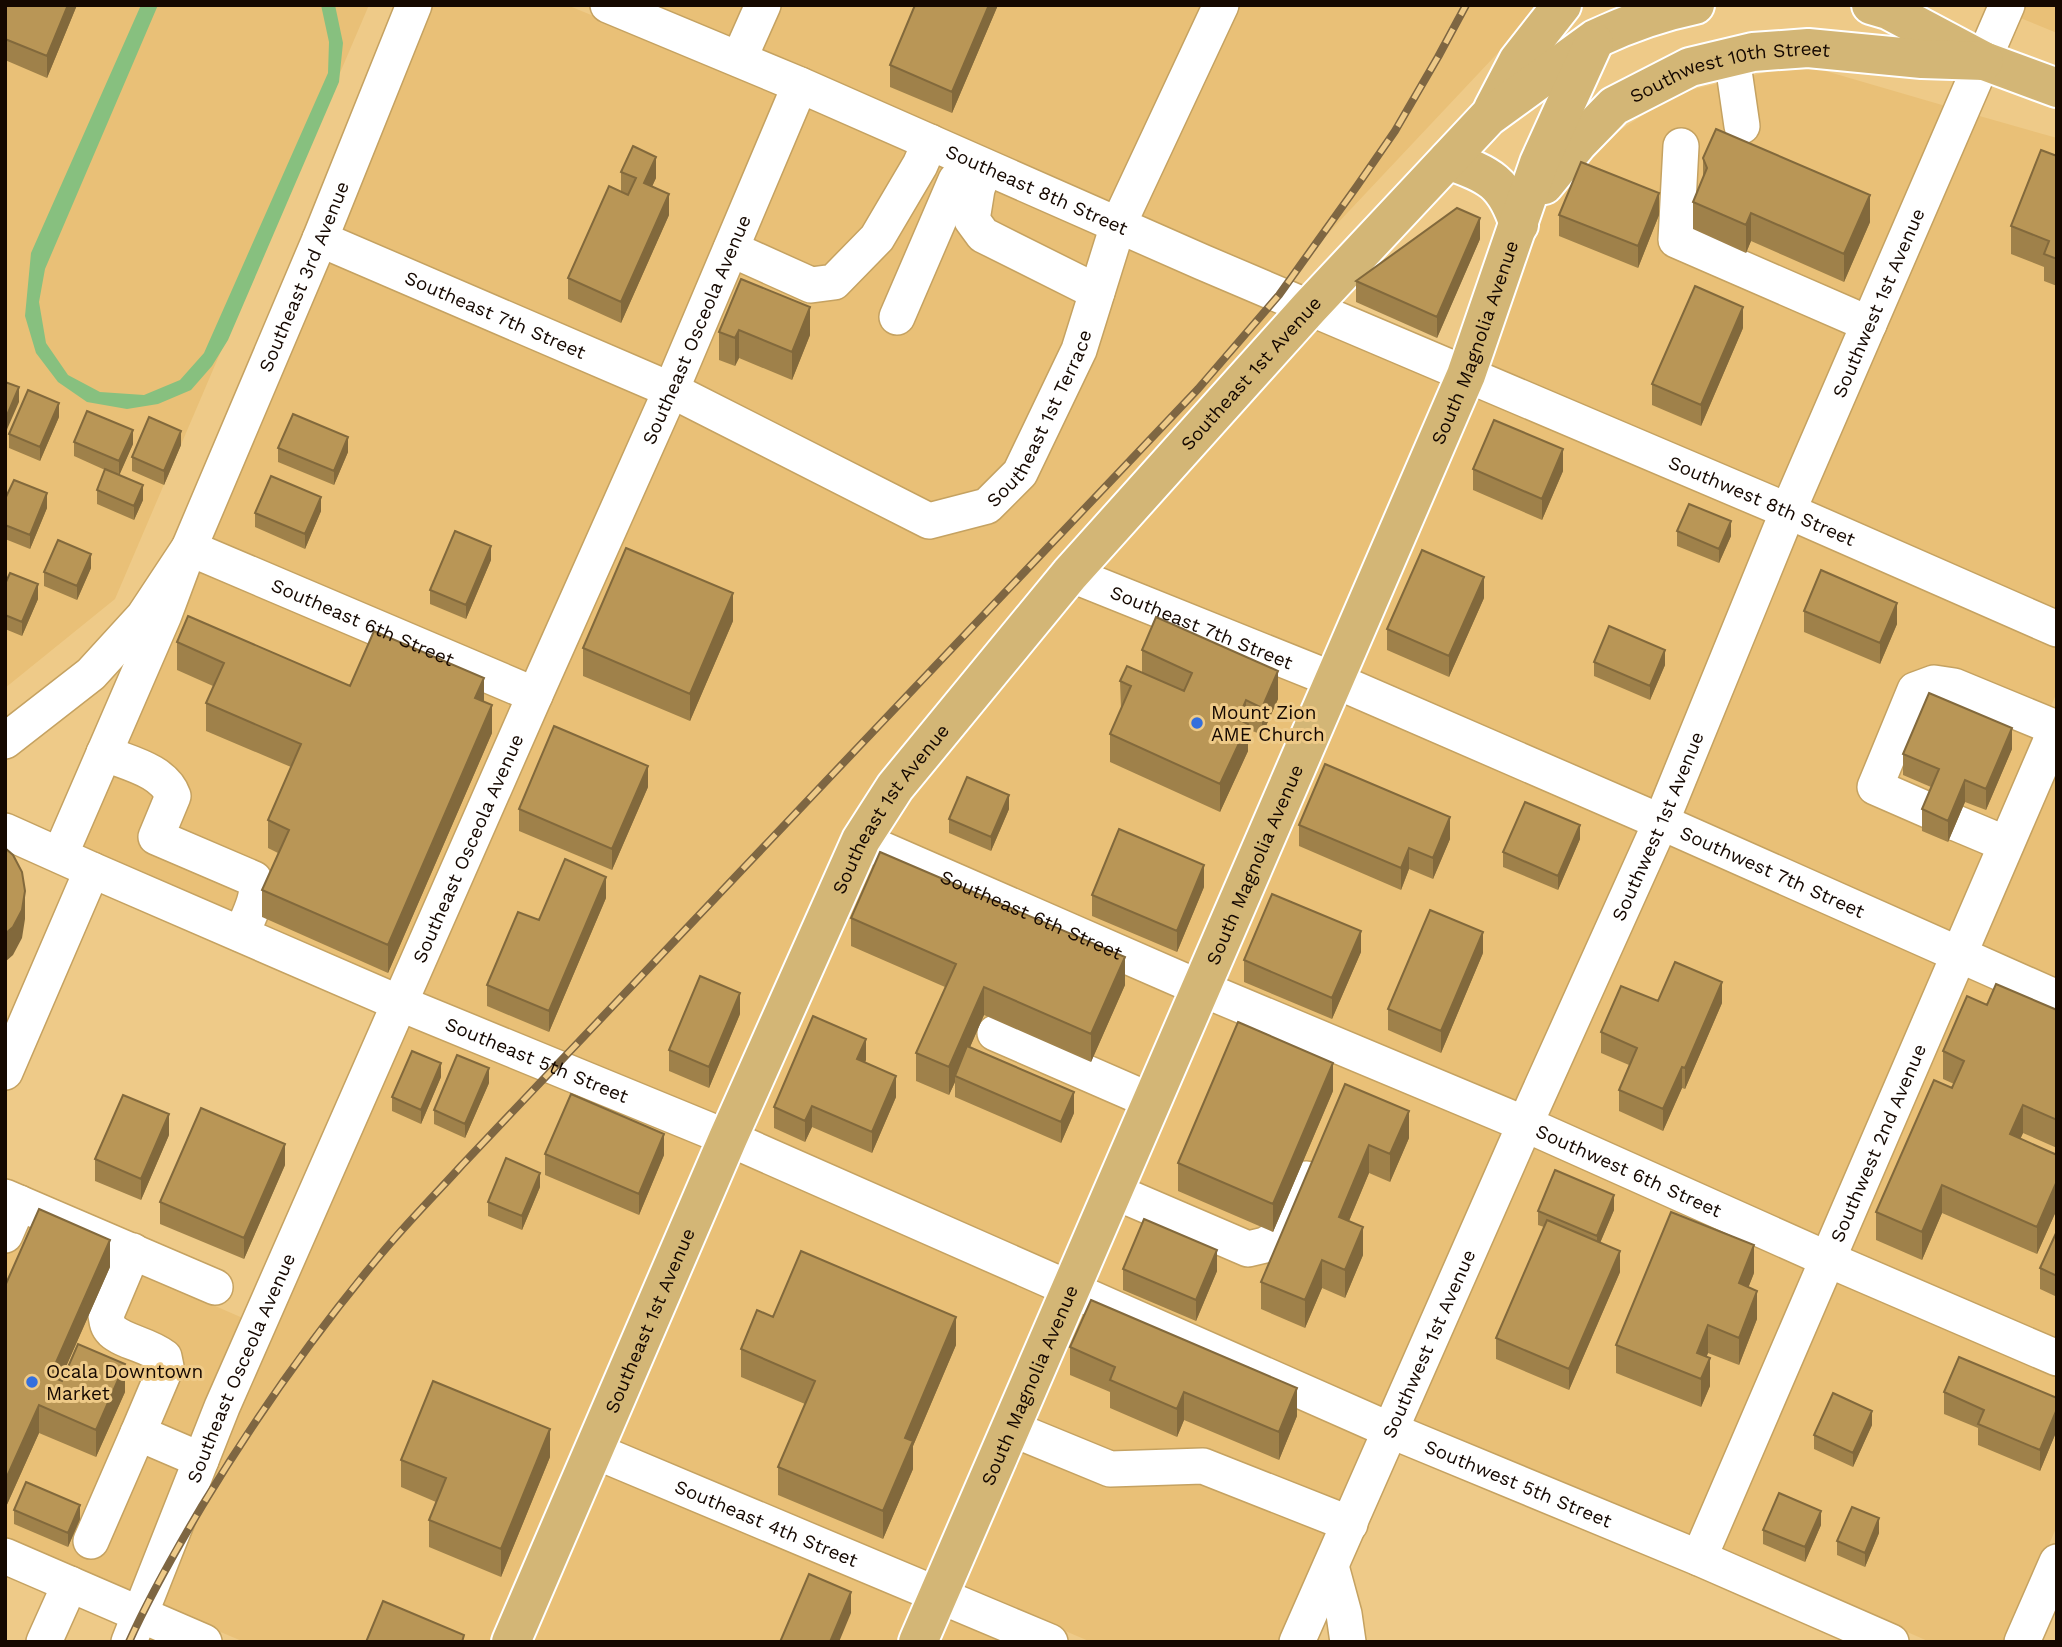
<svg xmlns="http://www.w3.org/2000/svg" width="2062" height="1647" viewBox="0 0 2062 1647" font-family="'Work Sans',sans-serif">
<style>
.built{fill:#e9c077}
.green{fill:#87c07f}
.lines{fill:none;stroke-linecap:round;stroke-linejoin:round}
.minor-casing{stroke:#c5a261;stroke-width:38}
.major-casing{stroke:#fff;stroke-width:42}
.minor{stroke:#fff;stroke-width:35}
.major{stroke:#d3b676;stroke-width:38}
.rail-casing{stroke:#7e6642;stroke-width:8}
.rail{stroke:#eeca88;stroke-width:5;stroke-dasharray:16;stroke-linecap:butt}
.wall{fill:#9f814a}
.shaded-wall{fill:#82693c}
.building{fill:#b99656;stroke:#82693c;stroke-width:2}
.poi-dot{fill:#346fdd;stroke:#eeca88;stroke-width:2.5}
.labels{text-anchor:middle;stroke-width:6;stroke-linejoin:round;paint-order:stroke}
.street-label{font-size:19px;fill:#150800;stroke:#eeca88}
.poi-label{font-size:19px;fill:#150800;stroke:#eeca88;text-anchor:start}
</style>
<rect width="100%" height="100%" fill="#eeca88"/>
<path class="built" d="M5,5H369L115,599L5,688Z
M429,5H567L782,94L665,370L339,229Z
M650,5H1205L1111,205Z
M1236,5H1543L1287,277L1309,287L1307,290L1138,217Z
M2023,5H2057V33L2018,17Z
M1797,65H1805L1949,107L1782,491L1484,365L1530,236L1537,233L1535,224L1537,216L1594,147L1677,93Z
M807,105L1100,235L1065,345L1009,464L981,492L932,504L690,382Z
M1976,115L2057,138V611L1807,502Z
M1126,246L1284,315L884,777L722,1119L419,994L677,411L869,510L989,522Z
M327,259L652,399L528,674L208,539Z
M1312,327L1447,384L1327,660L1096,567Z
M1473,395L1769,521L1654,802L1353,671Z
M1795,532L2057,646V692L1952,934L1680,813Z
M197,568L515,704L393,983L79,846Z
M1074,593L1314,690L1193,967L883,832Z
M1340,701L1642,831L1519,1104L1219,978Z
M2057,763V981L1977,946Z
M1667,843L1939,964L1821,1238L1544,1115Z
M867,860L1181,997L1064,1268L748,1130Z
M1965,975L2057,1016V1340L1847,1249Z
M1206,1007L1505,1133L1385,1410L1090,1279Z
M406,1023L709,1148L496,1642H244L160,1606L235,1413Z
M1531,1144L1808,1268L1692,1538L1411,1421Z
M735,1159L1051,1298L932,1574L614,1442Z
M5,1214L245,1319L134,1595L5,1538Z
M1834,1279L2057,1375V1526L2007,1642H1930L1718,1549Z
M1077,1309L1372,1440L1282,1642H1091L957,1585Z
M601,1471L919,1604L903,1642H527Z
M945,1614L1009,1642H933Z"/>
<path class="green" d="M141,5H158L45,269L39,302L46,343L68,375L100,392L144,395L180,380L204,353L328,73L329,42L321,5H335L343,43L339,82L228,340L212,366L191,390L158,404L127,409L87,402L58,382L36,353L25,316L31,253Z"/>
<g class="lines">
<defs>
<g id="minor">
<path id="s1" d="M608,5L800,85L1202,262L1788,511L2057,629"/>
<path d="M1732,57L1742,126"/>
<path d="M739,59L763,5"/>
<path d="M1681,146L1676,240L1869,324"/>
<path d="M985,167L977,189L972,220L983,235L1097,292"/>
<path id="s2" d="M320,239L671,390L929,521L987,506L1020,473L1079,350L1118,225L1221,5"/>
<path d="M731,249L811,285L834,282L877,238L920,165L930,142"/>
<path d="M897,317L956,180"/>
<path id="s3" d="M1070,574L1334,680L1661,822L2057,998"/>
<path id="s4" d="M5,741L91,674L144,616L189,548L320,239L414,5"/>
<path d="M104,753C127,763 164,770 173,796L156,837L254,879C262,894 247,920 241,934"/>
<path d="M1930,811L1875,787L1915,690L1934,683L1954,686L2056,728"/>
<path d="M1956,823L2006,844"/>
<path id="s5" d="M5,831L92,870L399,1003L728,1138L1392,1431L1699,1558L1891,1642"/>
<path id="s6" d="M861,840L1200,988L1525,1124L1827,1259L2057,1358"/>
<path id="s7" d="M60,855L164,615L189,548L535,695"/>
<path d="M995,1033L1151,1101"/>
<path d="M5,1072L92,870"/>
<path d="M1113,1191L1248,1249L1265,1245L1279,1237L1306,1179"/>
<path d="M5,1197L215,1287"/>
<path d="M5,1235L19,1203"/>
<path d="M133,1251L106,1315C107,1321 107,1326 112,1331C124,1342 149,1345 164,1357L166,1367L138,1433"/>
<path d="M1010,1428L1110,1469L1203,1466L1350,1524"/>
<path id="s8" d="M595,1451L1050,1642"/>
<path d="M91,1541L138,1433L201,1460"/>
<path d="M5,1556L204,1642"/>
<path id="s9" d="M1699,1558L2057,727"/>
<path d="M1331,1566L1344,1614L1348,1642"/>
<path d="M44,1642L70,1584"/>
<path id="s10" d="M129,1642L222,1407L535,695L671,390L800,85"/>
<path id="s11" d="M1297,1642L1525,1124L1661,822L1788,511L2007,5"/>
<path d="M2022,1642L2057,1562"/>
</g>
<g id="major">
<path d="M1871,5L1888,10L1984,61L2057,88"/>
<path d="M1493,109L1518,61L1562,5"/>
<path d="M1448,160C1490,175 1505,182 1519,225"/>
<path id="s12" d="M1544,185L1578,143L1614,106L1690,67L1753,52L1808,48L1922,59L1984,61"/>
<path id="s13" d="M511,1642L728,1138L861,840L895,787L1070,574L1309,308L1488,117L1595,39C1627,24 1661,12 1695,5"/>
<path id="s14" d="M918,1642L1466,375L1539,163L1594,42"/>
</g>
</defs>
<use href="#minor" class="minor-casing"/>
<use href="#major" class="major-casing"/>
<use href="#minor" class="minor"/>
<use href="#major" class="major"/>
<defs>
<path id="rail" d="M129,1642C150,1595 176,1550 202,1506C254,1420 312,1337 377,1259C403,1227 434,1196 462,1165L1198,389L1279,295L1357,186L1395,131L1438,57L1466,5"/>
</defs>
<use href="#rail" class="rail-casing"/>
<use href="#rail" class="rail"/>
</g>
<path class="wall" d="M5,5H77L47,78L5,60Z
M998,5L952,113L890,87V65Z
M2057,156V286L2044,281V267L2011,254V226Z
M1703,158L1870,222L1844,282L1751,241L1746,253L1693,229V202L1703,177Z
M621,172L656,178L652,186L669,215L621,323L568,299V278L621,192Z
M1559,215H1659L1638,268L1559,236Z
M1480,239L1437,338L1356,302V281Z
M810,307V335L792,380L739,358L735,366L719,360V332Z
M1743,328L1701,426L1652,405V384Z
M59,417L40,461L9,448V434Z
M74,442L133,444L119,475L143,500L134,520L97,504V490L105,470L74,456Z
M181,445L164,485L132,471V457Z
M278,448L348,452L334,485L278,462Z
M1473,469L1563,471L1542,520L1473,490Z
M5,499L47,508L30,549L5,539Z
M321,511L305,549L255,527V513Z
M1677,531L1731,536L1719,563L1677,546Z
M491,560L466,619L430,604V590Z
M91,568L77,600L44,586V572Z
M5,584L38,599L22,636L5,629Z
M1484,598L1449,677L1387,650V629Z
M1804,611L1897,624L1880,664L1804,632Z
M733,621L690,721L583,676V648Z
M177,642L350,686L484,702L492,733L388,973L262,917V890L278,853L268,848V820L291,767L206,731V703L213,686L177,670Z
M1142,650L1278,699L1262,735L1248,729V751L1220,812L1110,762V734L1121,709L1120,681L1142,672Z
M1594,662L1665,665L1650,700L1594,676Z
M2012,749L1986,810L1965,802L1948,842L1922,831V809L1931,787L1903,775V754Z
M648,787L612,870L519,831V809Z
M1009,809L991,851L949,833V819Z
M1299,825L1450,839L1433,879L1409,869L1401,890L1299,846Z
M1580,839L1558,890L1503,867V852Z
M1204,887L1177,952L1092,916V895Z
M606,898L549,1032L487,1006V985L539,920Z
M851,918L1125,985L1091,1062L984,1015L970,1047L1074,1113L1061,1143L955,1097V1082L949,1095L916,1081V1053L945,987L851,946Z
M1361,952L1332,1019L1244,982V960Z
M1483,953L1441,1053L1388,1030V1009Z
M1658,1001L1722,1003L1685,1089L1682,1088L1663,1131L1619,1111V1090L1629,1065L1601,1053V1032Z
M1987,1005L2057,1010V1148L2023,1133L2020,1139L2057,1155V1209L2037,1254L1942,1213L1922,1260L1876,1240V1212L1954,1084L1943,1079V1051Z
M740,1014L709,1088L669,1071V1050Z
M866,1060L865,1062L896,1097L872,1153L812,1127L805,1142L774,1128V1107Z
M441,1077L421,1124L392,1111V1097Z
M489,1083L465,1138L434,1124V1110Z
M1345,1084L1409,1138L1390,1182L1369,1173L1349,1221L1363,1255L1345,1298L1322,1288L1305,1328L1261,1309V1282Z
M1333,1091L1273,1232L1178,1191V1163Z
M169,1135L141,1200L95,1181V1159Z
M545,1154L664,1155L639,1215L545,1175Z
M285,1165L244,1259L160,1224V1202Z
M540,1187L522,1230L488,1216V1202Z
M1614,1210L1600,1243L1620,1272L1569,1390L1496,1359V1338L1544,1227L1538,1225V1211Z
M2057,1231V1317L2055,1316V1296L2040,1289V1268Z
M110,1267L60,1380L125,1392L96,1457L39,1433L5,1509V1286Z
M1123,1269L1217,1271L1196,1321L1123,1290Z
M1754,1273L1748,1288L1757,1319L1739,1365L1708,1353L1706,1357L1710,1386L1701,1407L1616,1373V1345Z
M773,1317L956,1345L913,1446V1469L883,1539L778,1495V1467L805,1404L741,1377V1349Z
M1070,1347L1297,1416L1279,1460L1184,1420L1177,1437L1110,1408V1392L1070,1375Z
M1944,1392L2057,1398V1430L2040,1471L1978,1445V1428L1944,1414Z
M1872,1425L1853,1467L1814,1449V1435Z
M550,1457L501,1577L429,1547V1520L436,1502L401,1487V1460Z
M14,1510L80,1519L68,1547L14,1524Z
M1821,1525L1805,1562L1763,1544V1530Z
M1879,1533L1865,1567L1837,1555V1541Z"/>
<path class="shaded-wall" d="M68,5H77L47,78V56Z
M989,5H998L952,113V92Z
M656,157V178L644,204V183Z
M1659,193V215L1638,268V246Z
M669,194V215L621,323V302Z
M1870,195V222L1844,282V254Z
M1751,213V241L1746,253V225Z
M1480,218V239L1437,338V317Z
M810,307V335L792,380V352Z
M1743,307V328L1701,426V405Z
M739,330V358L735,366V338Z
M19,387V402L5,434V420Z
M59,403V417L40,461V447Z
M133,430V444L119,476V461Z
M181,431V445L164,485V471Z
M348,437V452L334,485V471Z
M1563,449V471L1542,520V499Z
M143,485V500L134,520V506Z
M47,493V508L30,549V535Z
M321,497V511L305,549V534Z
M1731,521V536L1719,563V549Z
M491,546V560L466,619V605Z
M91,554V568L77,600V586Z
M1484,577V598L1449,677V656Z
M38,584V599L22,636V622Z
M733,593V621L690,721V694Z
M1897,603V624L1880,664V643Z
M1665,650V665L1650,700V686Z
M1278,671V699L1262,735V708Z
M484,678V706L475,698Z
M1246,700V728L1248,724V751L1220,812V784L1238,719Z
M492,705V733L388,973V945Z
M2012,728V749L1986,810V789Z
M648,766V787L612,870V849Z
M1965,780V802L1948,842V821Z
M1009,795V809L991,851V837Z
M1450,817V839L1433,879V858Z
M1580,825V839L1558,890V876Z
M1409,848V869L1401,890V868Z
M1204,865V887L1177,952V931Z
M606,877V898L549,1032V1011Z
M25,891V919L22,938L13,955L5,962V934Z
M1361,931V952L1332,1019V998Z
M1483,932V953L1441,1053V1031Z
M1125,957V985L1091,1062V1034Z
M1722,982V1003L1685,1089V1068Z
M984,987V1015L957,1077L955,1076V1082L949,1095V1067Z
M740,993V1014L709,1088V1067Z
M866,1039V1060L857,1080V1059Z
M441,1063V1077L421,1124V1110Z
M1333,1063V1091L1273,1232V1204Z
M1682,1067V1088L1663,1131V1109Z
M489,1068V1083L465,1138V1124Z
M896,1076V1097L872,1153V1132Z
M1074,1092V1113L1061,1143V1122Z
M2023,1105V1133L2010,1162V1134Z
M812,1106V1127L805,1142V1121Z
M1409,1111V1138L1390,1182V1154Z
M169,1114V1135L141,1200V1179Z
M664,1134V1155L639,1215V1194Z
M285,1144V1165L244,1259V1238Z
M1369,1145V1173L1339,1245V1217Z
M540,1173V1187L522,1230V1216Z
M2057,1181V1209L2037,1254V1227Z
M1942,1185V1213L1922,1260V1232Z
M1614,1195V1210L1597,1250V1236Z
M1363,1227V1255L1345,1298V1270Z
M110,1240V1267L50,1403V1376Z
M1754,1245V1273L1739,1311V1283Z
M1217,1250V1271L1196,1321V1300Z
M1620,1251V1272L1569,1390V1369Z
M1322,1260V1288L1305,1328V1300Z
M1757,1291V1319L1739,1365V1338Z
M956,1317V1345L913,1446V1469L883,1539V1511L905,1438Z
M1708,1325V1353L1698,1378L1697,1353Z
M1710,1358V1386L1701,1407V1379Z
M125,1364V1392L96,1457V1430Z
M1297,1388V1416L1279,1460V1432Z
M1184,1392V1420L1177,1437V1409Z
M39,1405V1433L5,1509V1481Z
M2057,1409V1430L2040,1471V1450Z
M1872,1411V1425L1853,1467V1453Z
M550,1429V1457L501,1577V1549Z
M80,1505V1519L68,1547V1533Z
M1821,1511V1525L1805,1562V1547Z
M1879,1518V1533L1865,1567V1553Z
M851,1592V1613L839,1642H830Z"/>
<path class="building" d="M5,5H68L47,56L5,39Z
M915,5H989L952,92L890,65Z
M1716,129L1870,195L1844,254L1751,213L1746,225L1693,202L1707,168L1703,158Z
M633,146L656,157L644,183L669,194L621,302L568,278L609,186L628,195L636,178L621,172Z
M2041,150L2057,156V259L2044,254L2049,241L2011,226Z
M1581,162L1659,193L1638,246L1559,215Z
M1457,208L1480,218L1437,317L1356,281Z
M741,279L810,307L792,352L739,330L735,338L719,332Z
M1695,286L1743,307L1701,405L1652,384Z
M5,382L19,387L5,420Z
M28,390L59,403L40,447L9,434Z
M87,411L133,430L119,461L74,442Z
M293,414L348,437L334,471L278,448Z
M149,417L181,431L164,471L132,457Z
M1494,420L1563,449L1542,499L1473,469Z
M105,469L143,485L134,506L97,490Z
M271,476L321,497L305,534L255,513Z
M14,480L47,493L30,535L5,525V499Z
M1689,504L1731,521L1719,549L1677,531Z
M455,531L491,546L466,605L430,590Z
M58,540L91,554L77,586L44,572Z
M626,548L733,593L690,694L583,648Z
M1422,550L1484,577L1449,656L1387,629Z
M1821,570L1897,603L1880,643L1804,611Z
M10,573L38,584L22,622L5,615V584Z
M188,616L350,686L374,631L484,678L475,698L492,705L388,945L262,890L289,830L268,820L301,744L206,703L224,663L177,642Z
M1156,617L1278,671L1262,708L1246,700L1238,719L1248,724L1220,784L1110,734L1131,686L1120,681L1127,666L1184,691L1192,673L1142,650Z
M1609,626L1665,650L1650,686L1594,662Z
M1929,693L2012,728L1986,789L1965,780L1948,821L1922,809L1939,769L1903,754Z
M554,726L648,766L612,849L519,809Z
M1325,764L1450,817L1433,858L1409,848L1401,868L1299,825Z
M967,777L1009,795L991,837L949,819Z
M1525,802L1580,825L1558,876L1503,852Z
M1119,829L1204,865L1177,931L1092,895Z
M5,848L13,855L22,872L25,891L22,910L13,927L5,934Z
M880,852L1125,957L1091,1034L984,987L949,1067L916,1053L956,964L851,918Z
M565,859L606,877L549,1011L487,985L518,912L539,920Z
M1272,894L1361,931L1332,998L1244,960Z
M1430,910L1483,932L1441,1031L1388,1009Z
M1675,962L1722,982L1685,1068L1682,1067L1663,1109L1619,1090L1637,1048L1601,1032L1621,986L1658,1001Z
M700,976L740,993L709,1067L669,1050Z
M1996,984L2057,1010V1120L2023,1105L2010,1134L2057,1155V1181L2037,1227L1942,1185L1922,1232L1876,1212L1934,1080L1952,1088L1964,1061L1943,1051L1967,996L1987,1005Z
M813,1016L866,1039L857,1059L896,1076L872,1132L812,1106L805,1121L774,1107Z
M1238,1022L1333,1063L1273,1204L1178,1163Z
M967,1046L1074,1092L1061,1122L955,1076Z
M412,1051L441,1063L421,1110L392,1097Z
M457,1055L489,1068L465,1124L434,1110Z
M1345,1084L1409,1111L1390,1154L1369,1145L1339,1217L1363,1227L1345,1270L1322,1260L1305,1300L1261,1282Z
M571,1094L664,1134L639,1194L545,1154Z
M123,1095L169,1114L141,1179L95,1159Z
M201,1108L285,1144L244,1238L160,1202Z
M506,1158L540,1173L522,1216L488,1202Z
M1555,1170L1614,1195L1597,1236L1538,1211Z
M39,1209L110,1240L50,1376L62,1381L78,1344L125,1364L96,1430L39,1405L5,1481V1286Z
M1671,1212L1754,1245L1739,1283L1757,1291L1739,1338L1708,1325L1697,1353L1710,1358L1701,1379L1616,1345Z
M1144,1219L1217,1250L1196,1300L1123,1269Z
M1547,1220L1620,1251L1569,1369L1496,1338Z
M2057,1231V1276L2040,1268Z
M801,1251L956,1317L905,1438L913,1441L883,1511L778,1467L815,1381L741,1349L757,1310L773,1317Z
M1091,1300L1297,1388L1279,1432L1184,1392L1177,1409L1110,1380L1115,1367L1070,1347Z
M1959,1357L2057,1398V1409L2040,1450L1978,1424L1984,1410L1944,1392Z
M433,1381L550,1429L501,1549L429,1520L446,1478L401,1460Z
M1833,1393L1872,1411L1853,1453L1814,1435Z
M26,1482L80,1505L68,1533L14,1510Z
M1779,1493L1821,1511L1805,1547L1763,1530Z
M1852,1507L1879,1518L1865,1553L1837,1541Z
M809,1574L851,1592L830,1642H780Z
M383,1601L464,1635L462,1642H366Z"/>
<g class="poi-dot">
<circle cx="1197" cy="723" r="7"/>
<circle cx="32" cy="1382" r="7"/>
</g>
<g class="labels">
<g class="street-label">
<text dy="7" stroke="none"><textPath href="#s12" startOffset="229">Southwest 10th Street</textPath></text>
<text dy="7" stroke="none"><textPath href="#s1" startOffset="467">Southeast 8th Street</textPath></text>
<text dy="7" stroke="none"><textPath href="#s4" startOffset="564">Southeast 3rd Avenue</textPath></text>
<text dy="7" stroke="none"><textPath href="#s11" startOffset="1460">Southwest 1st Avenue</textPath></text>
<text dy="7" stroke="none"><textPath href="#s2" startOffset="191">Southeast 7th Street</textPath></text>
<text dy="7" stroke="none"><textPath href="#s10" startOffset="1430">Southeast Osceola Avenue</textPath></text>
<text dy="7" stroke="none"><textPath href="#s14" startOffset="1414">South Magnolia Avenue</textPath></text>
<text dy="7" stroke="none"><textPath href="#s13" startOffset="1484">Southeast 1st Avenue</textPath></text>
<text dy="7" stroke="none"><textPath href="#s2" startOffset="835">Southeast 1st Terrace</textPath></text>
<text dy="7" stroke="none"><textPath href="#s1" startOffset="1256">Southwest 8th Street</textPath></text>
<text dy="7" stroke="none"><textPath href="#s7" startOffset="522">Southeast 6th Street</textPath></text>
<text dy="7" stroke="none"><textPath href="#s3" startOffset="142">Southeast 7th Street</textPath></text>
<text dy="7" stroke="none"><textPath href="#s13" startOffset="917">Southeast 1st Avenue</textPath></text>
<text dy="7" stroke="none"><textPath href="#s11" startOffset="892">Southwest 1st Avenue</textPath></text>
<text dy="7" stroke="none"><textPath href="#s10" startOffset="863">Southeast Osceola Avenue</textPath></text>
<text dy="7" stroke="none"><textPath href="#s14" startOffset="847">South Magnolia Avenue</textPath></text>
<text dy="7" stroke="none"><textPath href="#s3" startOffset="763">Southwest 7th Street</textPath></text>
<text dy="7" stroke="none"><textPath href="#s6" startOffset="186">Southeast 6th Street</textPath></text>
<text dy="7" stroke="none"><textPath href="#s5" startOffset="579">Southeast 5th Street</textPath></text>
<text dy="7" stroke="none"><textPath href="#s9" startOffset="452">Southwest 2nd Avenue</textPath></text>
<text dy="7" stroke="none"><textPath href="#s6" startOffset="836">Southwest 6th Street</textPath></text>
<text dy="7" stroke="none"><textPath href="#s13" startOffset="350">Southeast 1st Avenue</textPath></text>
<text dy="7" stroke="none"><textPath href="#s11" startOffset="326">Southwest 1st Avenue</textPath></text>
<text dy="7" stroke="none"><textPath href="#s10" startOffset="296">Southeast Osceola Avenue</textPath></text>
<text dy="7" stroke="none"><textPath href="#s14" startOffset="280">South Magnolia Avenue</textPath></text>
<text dy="7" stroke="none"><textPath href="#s5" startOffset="1648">Southwest 5th Street</textPath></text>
<text dy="7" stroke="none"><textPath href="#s8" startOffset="186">Southeast 4th Street</textPath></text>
</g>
<g class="poi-label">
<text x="1211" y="719">Mount Zion<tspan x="1211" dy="22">AME Church</tspan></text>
<text x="46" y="1378">Ocala Downtown<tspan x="46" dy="22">Market</tspan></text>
</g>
</g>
<rect width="2062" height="1647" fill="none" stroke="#150800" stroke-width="14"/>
</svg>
